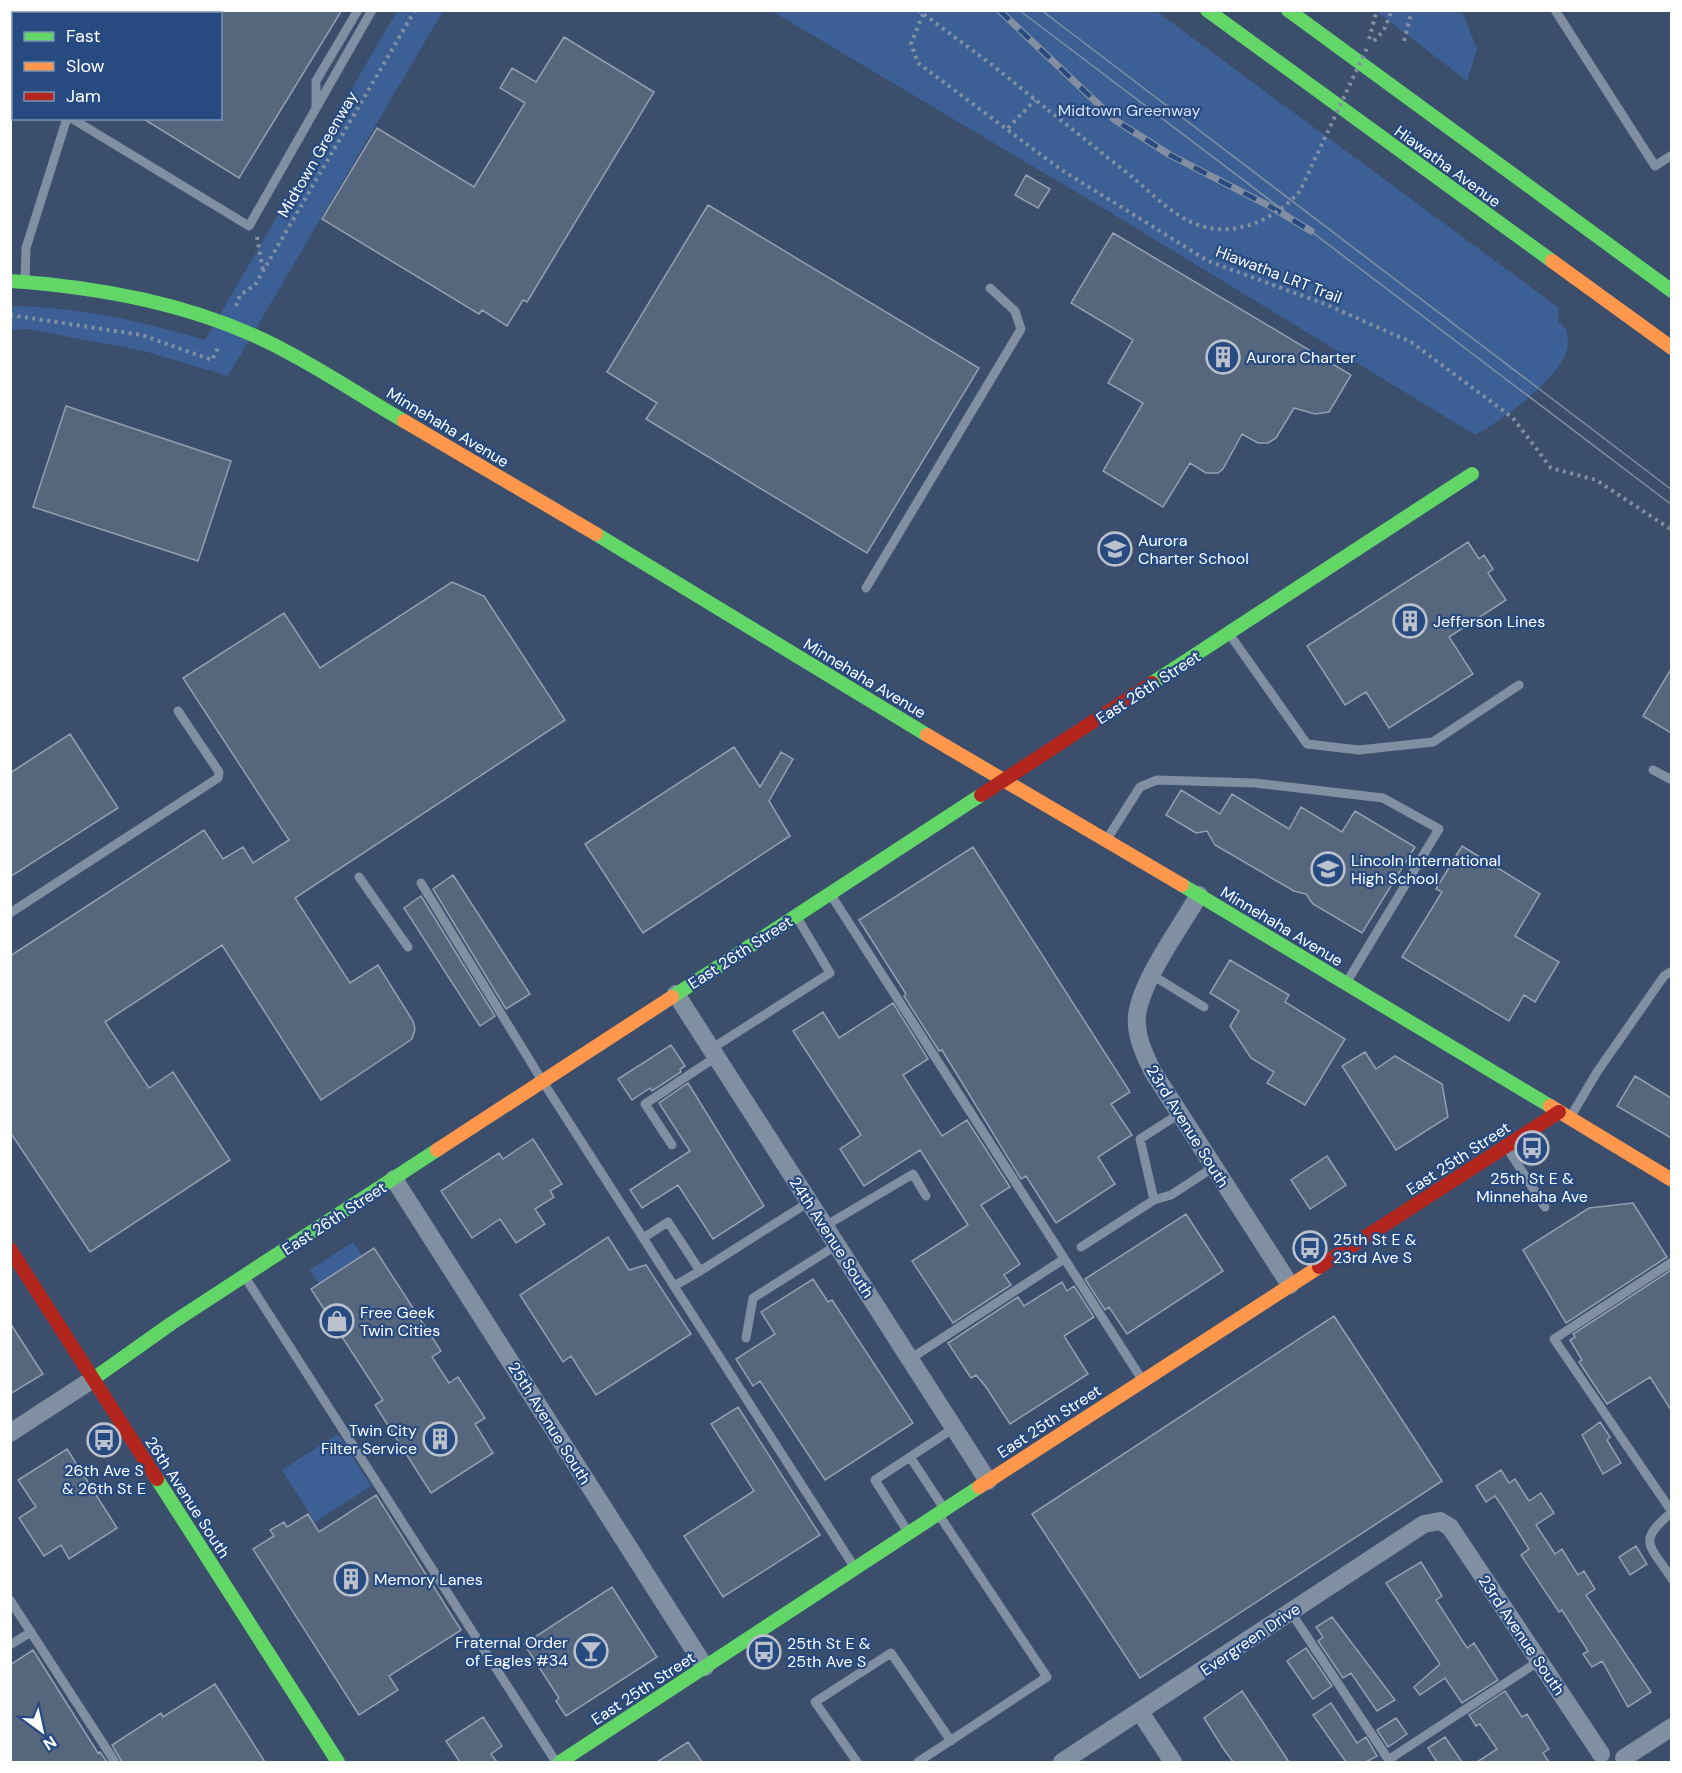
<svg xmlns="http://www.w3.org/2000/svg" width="1682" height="1773" viewBox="0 0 1682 1773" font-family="'DM Sans',sans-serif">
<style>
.green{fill:#3c6096}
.building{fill:#56667d;stroke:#949fb1;stroke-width:1.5}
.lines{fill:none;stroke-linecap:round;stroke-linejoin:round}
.path{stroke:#818fa2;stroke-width:4;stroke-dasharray:3 4.5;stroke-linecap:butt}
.lane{stroke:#818fa2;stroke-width:9}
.street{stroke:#818fa2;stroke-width:18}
.fast{stroke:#63d668;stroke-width:14}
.slow{stroke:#ff974d;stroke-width:14}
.jam{stroke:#b3261e;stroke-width:14}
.tram{stroke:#828ea2;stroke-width:1.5}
.rail-casing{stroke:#828ea2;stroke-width:7}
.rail{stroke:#274a80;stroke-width:4.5;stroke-dasharray:14;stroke-linecap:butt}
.path-bridge{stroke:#818fa2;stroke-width:4;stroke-dasharray:3 4.5;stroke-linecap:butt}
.labels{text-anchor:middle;stroke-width:4.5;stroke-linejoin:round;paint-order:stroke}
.park-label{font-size:16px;fill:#d2e0f5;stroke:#274a80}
.street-label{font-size:16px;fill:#fff;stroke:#274a80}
.poi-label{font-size:16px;fill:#fff;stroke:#274a80;text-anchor:start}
</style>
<rect width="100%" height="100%" fill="#3b4e6c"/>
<path class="green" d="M397,11H443L228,376L144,351L28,329L11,330L10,306C78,307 141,321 205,340Z
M772,11H1156L1559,308L1558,321L1567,330C1567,336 1569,343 1567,349C1562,377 1500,422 1475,435L1113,214Z
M1376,11H1462L1477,49L1467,81Z
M353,1242L362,1256L319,1284L310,1270Z
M338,1434L371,1486L315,1522L282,1470Z"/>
<path class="building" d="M220,10H342L239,178L142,118H220Z
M564,37L654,92L527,302L523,300L507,326L482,310L479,314L322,219L377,128L474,187L525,103L500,88L512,68L536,82Z
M1026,175L1050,189L1038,208L1015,195Z
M708,205L979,368L867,553L646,419L657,403L607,372Z
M1113,233L1351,375L1329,412L1315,414L1294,408L1276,438L1268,443H1258L1242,434L1223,469L1218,473H1206L1190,463L1163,507L1103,471L1143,403L1108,383L1133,340L1071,303Z
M66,406L231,461L198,561L33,507Z
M1468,542L1479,559L1484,555L1493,569L1488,573L1506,600L1449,637L1473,674L1389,728L1366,692L1345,705L1307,646Z
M452,582L484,596L565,720L295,898L350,983L378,965L413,1021L415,1029L412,1039L321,1100L222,945L105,1022L149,1088L173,1072L230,1160L90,1252L10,1132V956L204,830L223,859L243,847L253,863L289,840L183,678L284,613L320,668Z
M1671,669V733L1643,716Z
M70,734L118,808L10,877V773Z
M734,747L760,787L781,752L793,759L769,801L790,836L643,933L585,844Z
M1181,790L1220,814L1232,794L1289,829L1301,807L1342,832L1355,811L1415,847L1362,933L1313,904L1306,894L1294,891L1215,845L1207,831L1196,833L1166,815Z
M1462,846L1540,894L1515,936L1559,962L1535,1002L1524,995L1509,1021L1402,957L1442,892L1436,889Z
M973,847L1130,1092L1111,1104L1132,1135L1098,1157L1115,1184L1056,1223L1026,1176L1021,1179L942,1050L939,1051L904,996L906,994L859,920Z
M453,875L530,994L506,1009L433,889Z
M421,896L495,1016L480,1026L404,908Z
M1230,960L1289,995L1285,1002L1345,1039L1305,1105L1267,1083L1274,1072L1251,1058L1230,1026L1239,1011L1210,993Z
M893,1003L928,1059L903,1075L942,1136L967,1120L1010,1187L981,1205L1020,1264L1004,1275L1011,1285L953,1323L912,1261L968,1225L920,1150L864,1186L840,1149L861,1135L793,1031L823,1012L839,1038Z
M671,1045L685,1066L680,1069L681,1072L652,1091L650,1088L632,1100L618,1079Z
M1365,1052L1376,1069L1395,1056L1442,1084L1448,1117L1396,1150L1342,1066Z
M1635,1076L1671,1098V1138L1617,1106Z
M688,1083L764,1206L713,1239L678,1185L642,1208L630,1190L690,1151L659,1103Z
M533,1139L562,1184L550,1191L554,1197L535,1209L545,1224L516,1243L500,1219L472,1238L441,1191L499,1153L503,1159Z
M1327,1156L1346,1185L1310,1209L1291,1180Z
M1633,1203L1667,1257L1566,1323L1523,1250L1589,1208Z
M1186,1214L1223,1271L1127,1334L1109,1307L1105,1310L1085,1279Z
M608,1237L629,1270L646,1265L691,1334L596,1395L571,1356L563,1362L520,1295Z
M374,1248L441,1351L432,1357L449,1383L458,1377L485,1418L475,1424L493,1453L431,1493L375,1405L383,1400L311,1289Z
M1671,1270V1410L1650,1377L1607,1404L1579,1362L1582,1360L1570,1340L1575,1337L1573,1334Z
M813,1279L828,1302L832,1300L913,1423L825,1480L760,1381L753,1386L736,1359L775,1334L761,1312Z
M1062,1282L1067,1291L1074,1286L1094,1317L1064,1336L1088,1374L1010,1424L986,1387L976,1375L971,1378L948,1343L1018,1297L1024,1306Z
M1334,1316L1442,1481L1140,1678L1032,1514Z
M10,1323L43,1374L10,1394Z
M738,1407L820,1535L723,1597L684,1536L754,1491L711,1424Z
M1600,1422L1610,1437L1607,1440L1621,1463L1603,1474L1582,1435Z
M67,1449L117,1528L69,1559L61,1545L44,1556L19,1518L36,1507L18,1480Z
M1501,1470L1509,1483L1515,1479L1529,1501L1541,1493L1554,1513L1536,1525L1555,1554L1562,1549L1578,1575L1584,1571L1595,1589L1586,1595L1651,1692L1628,1707L1602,1661L1592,1667L1583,1654L1588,1651L1562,1610L1559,1612L1521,1555L1529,1549L1502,1506L1495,1496L1486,1502L1476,1486Z
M376,1495L461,1630L389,1676L398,1690L359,1715L253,1549L274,1536L270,1530L284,1522L287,1527L308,1514L319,1532Z
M1636,1546L1647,1564L1630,1575L1619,1557Z
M1421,1562L1442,1596L1436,1600L1467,1648L1474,1643L1498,1680L1462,1703L1445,1678L1420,1695L1414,1687L1440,1664L1386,1583Z
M612,1587L657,1657L566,1716L556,1701L559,1698L524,1644Z
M1332,1617L1395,1700L1377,1711L1351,1673L1343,1678L1318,1641L1323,1637L1316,1627Z
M1306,1648L1332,1686L1313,1699L1287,1661Z
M33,1650L98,1753L100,1752L107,1762H10V1665Z
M215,1684L265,1762H122L112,1745L161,1713L163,1717Z
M1242,1691L1260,1718L1289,1762H1233L1223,1748L1204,1718Z
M1505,1691L1522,1717L1527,1714L1549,1749L1543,1753L1549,1762H1477L1497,1749L1480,1724L1476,1726L1469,1715Z
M1331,1703L1357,1743L1366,1737L1377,1756L1366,1762H1346L1313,1715Z
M483,1717L502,1746L491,1754L497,1762H460L446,1741Z
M1396,1718L1407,1734L1388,1747L1377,1730Z
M1445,1737L1462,1762H1437L1428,1748Z
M688,1742L702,1762H657Z"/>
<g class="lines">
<path class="path" d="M918,10L991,64L1048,110
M923,14L911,44L918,63L1060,169L1208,261L1325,304L1411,342L1513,418L1551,468L1596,480L1672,530
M1369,39L1377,10
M1374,41L1384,30L1392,10
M1404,41L1412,10
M1008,128L1035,100
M257,237L263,271
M1671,244H1672
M236,306L240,295L255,285L415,10
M10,315L142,335L212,360L219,346"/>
<path class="lane" d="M1555,10L1655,166L1672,155
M140,14L142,10
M316,106V81L358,10
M71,118L249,226L372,10
M25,279L26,248L67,118
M866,588L1021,329L1015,311L990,288
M1230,635L1307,744L1359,750L1433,742L1519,685
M1653,770L1672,780
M1107,839L1140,787L1157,780L1255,783L1383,798L1439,829L1348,980
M359,877L408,947
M421,883L543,1082L853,1565
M831,895L1141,1378
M10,913L218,778L219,772L178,711
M1152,975L1204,1007
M711,1049L830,973L798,919
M1571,1116L1597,1072L1664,976L1672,971
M672,1145L645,1104L716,1057
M1507,1148L1545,1207
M1154,1200L1140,1139L1179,1114
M825,1226L913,1174L926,1196
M643,1238L668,1222L700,1271L809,1202
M1081,1247L1154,1200L1171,1195L1214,1167
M1672,1262L1554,1339L1672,1512
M245,1277L556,1762
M674,1286L700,1271
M746,1338L753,1298L837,1245
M910,1359L1064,1259
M910,1457L943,1507
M1671,1513C1636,1542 1650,1545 1672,1579
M908,1532L875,1480L954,1428
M10,1600L115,1762
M1290,1611L1390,1762
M10,1645L31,1632
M1388,1760L1539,1661
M857,1762L815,1702L891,1653L951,1741
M918,1762L1047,1677L939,1515"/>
<path class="street" d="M1199,895C1180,928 1142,979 1137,1015C1135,1035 1144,1054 1153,1072L1290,1285
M676,994L988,1481
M394,1179L705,1667
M10,1433L93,1379
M1140,1712L1173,1762
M1624,1758L1672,1727
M1062,1762L1424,1524L1440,1521L1450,1527L1601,1754"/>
<path class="fast" d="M1207,10L1552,261
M1288,10L1672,291
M10,281C99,287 193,304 274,345C318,367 361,396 404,421
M596,534L927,735
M1152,683L1472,474
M1182,885L1550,1106
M672,997L981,795
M93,1379L172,1323L437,1150
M157,1479L338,1762
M560,1762L979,1487"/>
<path class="slow" d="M1552,261L1672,348
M404,421L596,534
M927,735L1182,885
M1550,1106L1672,1180
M437,1150L672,997
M979,1487L1319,1267"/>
<path class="jam" d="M981,795L1152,683
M10,1249L157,1479
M1319,1267L1559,1112"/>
<path class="tram" d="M1019,10L1672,505
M1041,10L1672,490"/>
<defs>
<path id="rail" d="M999,10L1115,120L1170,155L1273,208L1311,231
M49,14L50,10
M10,76L14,71"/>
</defs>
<use href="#rail" class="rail-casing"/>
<use href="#rail" class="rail"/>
<path class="path-bridge" d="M1048,110C1076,132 1103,154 1131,176C1149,191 1168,211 1189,221C1229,241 1273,222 1300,191L1367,48"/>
</g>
<defs>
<symbol id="building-ring" viewBox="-11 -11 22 22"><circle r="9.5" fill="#274a80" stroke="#bac1cc" stroke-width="1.5"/><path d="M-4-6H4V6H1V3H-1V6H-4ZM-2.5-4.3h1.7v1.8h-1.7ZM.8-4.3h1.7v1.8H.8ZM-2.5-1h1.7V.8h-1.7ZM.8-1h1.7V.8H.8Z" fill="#bac1cc"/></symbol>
<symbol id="school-ring" viewBox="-11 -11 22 22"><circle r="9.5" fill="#274a80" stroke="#bac1cc" stroke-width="1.5"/><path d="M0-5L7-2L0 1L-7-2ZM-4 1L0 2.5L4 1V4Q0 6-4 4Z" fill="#bac1cc"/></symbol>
<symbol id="bus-ring" viewBox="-11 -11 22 22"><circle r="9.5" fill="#274a80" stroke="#bac1cc" stroke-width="1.5"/><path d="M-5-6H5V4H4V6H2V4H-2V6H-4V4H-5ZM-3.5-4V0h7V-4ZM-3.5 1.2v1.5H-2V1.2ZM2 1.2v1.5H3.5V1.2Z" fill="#bac1cc"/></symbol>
<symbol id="shop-ring" viewBox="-11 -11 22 22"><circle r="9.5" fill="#274a80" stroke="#bac1cc" stroke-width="1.5"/><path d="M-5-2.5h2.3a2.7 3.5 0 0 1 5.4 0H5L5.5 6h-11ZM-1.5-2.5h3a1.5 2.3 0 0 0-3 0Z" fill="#bac1cc"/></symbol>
<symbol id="bar-ring" viewBox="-11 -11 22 22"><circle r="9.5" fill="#274a80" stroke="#bac1cc" stroke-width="1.5"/><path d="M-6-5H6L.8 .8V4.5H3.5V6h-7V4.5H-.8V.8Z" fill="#bac1cc"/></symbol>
</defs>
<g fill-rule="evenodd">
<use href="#building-ring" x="1204" y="338" width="38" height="38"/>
<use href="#school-ring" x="1096" y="530" width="38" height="38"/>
<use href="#building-ring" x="1391" y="602" width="38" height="38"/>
<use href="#school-ring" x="1309" y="850" width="38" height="38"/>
<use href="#bus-ring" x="1513" y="1129" width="38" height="38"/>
<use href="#bus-ring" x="1291" y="1229" width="38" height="38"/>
<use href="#shop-ring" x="318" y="1302" width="38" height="38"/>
<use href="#building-ring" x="421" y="1420" width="38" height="38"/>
<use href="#bus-ring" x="85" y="1421" width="38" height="38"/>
<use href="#building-ring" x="332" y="1560" width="38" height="38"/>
<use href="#bar-ring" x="572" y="1632" width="38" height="38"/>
<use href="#bus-ring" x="745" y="1633" width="38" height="38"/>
</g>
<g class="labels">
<g class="park-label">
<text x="1129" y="116">Midtown Greenway</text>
</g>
<g class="street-label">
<text transform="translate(317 154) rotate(-60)" y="6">Midtown Greenway</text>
<text transform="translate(1448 166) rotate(36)" y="6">Hiawatha Avenue</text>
<text transform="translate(1279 274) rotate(21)" y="6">Hiawatha LRT Trail</text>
<text transform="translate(448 427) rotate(31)" y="6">Minnehaha Avenue</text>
<text transform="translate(865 678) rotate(31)" y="6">Minnehaha Avenue</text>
<text transform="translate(1148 687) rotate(-33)" y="6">East 26th Street</text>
<text transform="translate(1282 926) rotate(31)" y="6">Minnehaha Avenue</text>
<text transform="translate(740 952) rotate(-33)" y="6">East 26th Street</text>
<text transform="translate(1188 1126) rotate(58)" y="6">23rd Avenue South</text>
<text transform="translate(1458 1158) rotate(-33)" y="6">East 25th Street</text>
<text transform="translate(334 1218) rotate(-33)" y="6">East 26th Street</text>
<text transform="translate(832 1237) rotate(57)" y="6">24th Avenue South</text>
<text transform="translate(1049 1421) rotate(-33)" y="6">East 25th Street</text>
<text transform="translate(550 1423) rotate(58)" y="6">25th Avenue South</text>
<text transform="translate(188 1497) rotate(57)" y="6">26th Avenue South</text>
<text transform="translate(1522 1635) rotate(56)" y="6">23rd Avenue South</text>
<text transform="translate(1250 1639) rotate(-34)" y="6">Evergreen Drive</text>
<text transform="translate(643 1688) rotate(-33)" y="6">East 25th Street</text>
</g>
<g class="poi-label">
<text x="1246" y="363">Aurora Charter</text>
<text x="1138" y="546">Aurora<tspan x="1138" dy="18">Charter School</tspan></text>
<text x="1433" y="627">Jefferson Lines</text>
<text x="1351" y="866">Lincoln International<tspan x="1351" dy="18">High School</tspan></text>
<text x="1532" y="1184" text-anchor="middle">25th St E &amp;<tspan x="1532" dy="18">Minnehaha Ave</tspan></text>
<text x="1333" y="1245">25th St E &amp;<tspan x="1333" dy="18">23rd Ave S</tspan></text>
<text x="360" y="1318">Free Geek<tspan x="360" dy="18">Twin Cities</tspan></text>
<text x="417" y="1436" text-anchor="end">Twin City<tspan x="417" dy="18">Filter Service</tspan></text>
<text x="104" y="1476" text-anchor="middle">26th Ave S<tspan x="104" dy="18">&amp; 26th St E</tspan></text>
<text x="374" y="1585">Memory Lanes</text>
<text x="568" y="1648" text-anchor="end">Fraternal Order<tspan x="568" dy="18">of Eagles #34</tspan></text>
<text x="787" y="1649">25th St E &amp;<tspan x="787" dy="18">25th Ave S</tspan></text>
</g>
</g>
<rect width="1682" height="1773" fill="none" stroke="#ffffff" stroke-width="24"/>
<rect x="12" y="12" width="210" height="108" fill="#274a80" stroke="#7d92b3" stroke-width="1.5"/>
<rect x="24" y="32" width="30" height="9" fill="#63d668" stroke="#7d92b3" stroke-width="1.5"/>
<text x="66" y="42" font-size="18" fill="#ffffff">Fast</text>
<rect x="24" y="62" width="30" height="9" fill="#ff974d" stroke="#7d92b3" stroke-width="1.5"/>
<text x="66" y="72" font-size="18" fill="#ffffff">Slow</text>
<rect x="24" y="92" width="30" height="9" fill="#b3261e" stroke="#7d92b3" stroke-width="1.5"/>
<text x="66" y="102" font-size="18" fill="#ffffff">Jam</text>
<g transform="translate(42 1731) rotate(147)" stroke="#274a80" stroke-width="4.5" paint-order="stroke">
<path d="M0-4.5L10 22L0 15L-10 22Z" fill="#ffffff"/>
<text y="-9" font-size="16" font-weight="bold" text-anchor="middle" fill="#ffffff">N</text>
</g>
</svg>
